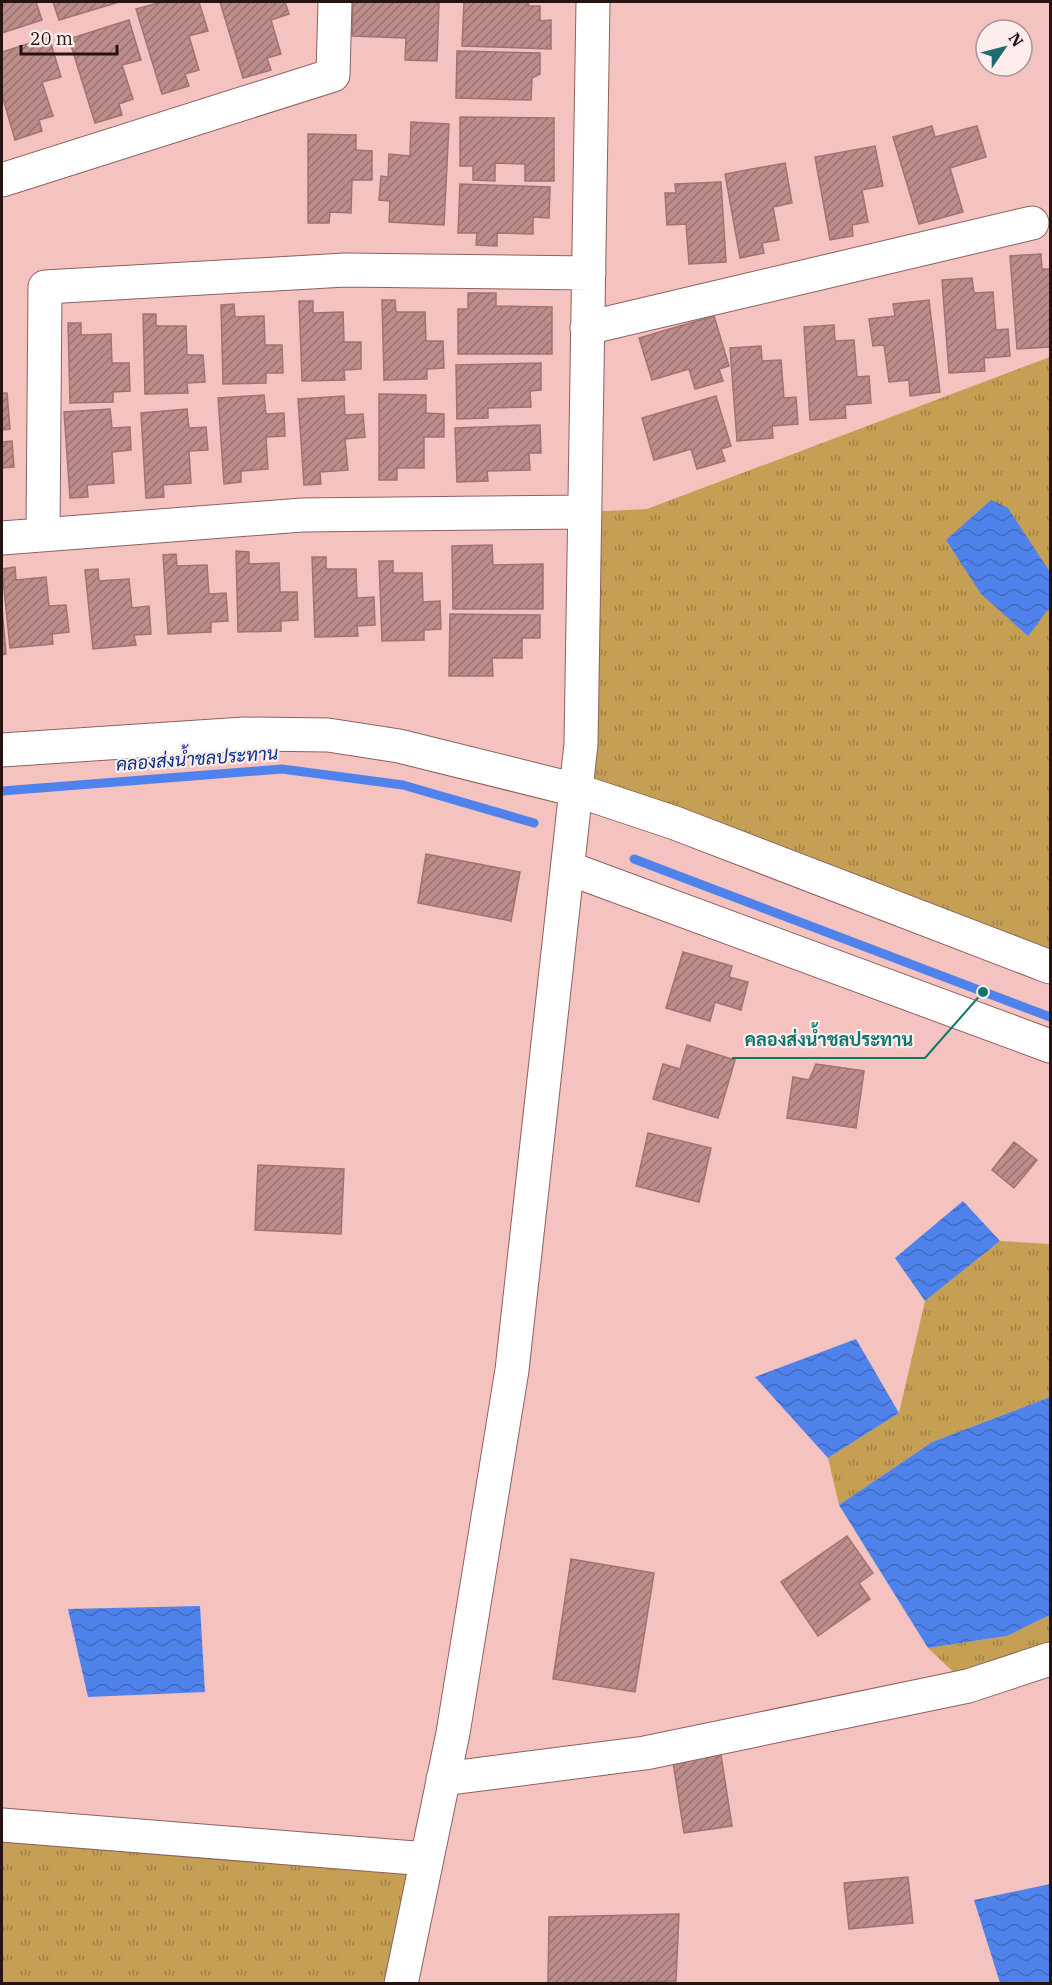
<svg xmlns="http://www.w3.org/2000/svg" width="1052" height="1985" viewBox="0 0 1052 1985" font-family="'IBM Plex Serif',Sarabun,serif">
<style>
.grass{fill:url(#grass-tufts)}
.water{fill:url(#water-waves)}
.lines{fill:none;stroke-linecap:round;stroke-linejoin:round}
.stream{stroke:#4f83eb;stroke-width:9}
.building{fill:url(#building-hatch);stroke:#a07370;stroke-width:1.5}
.minor-casing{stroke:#8d615f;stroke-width:35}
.minor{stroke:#fff;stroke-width:33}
.labels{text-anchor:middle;stroke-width:4.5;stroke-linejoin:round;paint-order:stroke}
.water-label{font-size:18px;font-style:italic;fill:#052f8a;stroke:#fdedec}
.leader{fill:none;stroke:#0f766e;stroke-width:2}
.callout-dot{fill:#0f766e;stroke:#fdedec;stroke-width:2}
.callout-label{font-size:18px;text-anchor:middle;font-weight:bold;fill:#0f766e;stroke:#fdedec;stroke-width:4.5;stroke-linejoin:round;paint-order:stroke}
</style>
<defs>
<pattern id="grass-tufts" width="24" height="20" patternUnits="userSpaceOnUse" patternTransform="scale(1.5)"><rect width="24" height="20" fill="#c59f54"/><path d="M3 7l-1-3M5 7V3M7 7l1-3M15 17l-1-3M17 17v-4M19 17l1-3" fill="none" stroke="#a08044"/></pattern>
<pattern id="water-waves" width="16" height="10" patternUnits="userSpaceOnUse" patternTransform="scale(1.5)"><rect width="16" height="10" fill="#4f83eb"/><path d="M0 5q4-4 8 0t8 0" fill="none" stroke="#416abd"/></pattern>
<pattern id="building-hatch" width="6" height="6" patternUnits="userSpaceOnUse" patternTransform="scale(1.5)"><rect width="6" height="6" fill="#bd8d8a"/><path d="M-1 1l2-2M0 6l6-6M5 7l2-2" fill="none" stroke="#997270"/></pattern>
</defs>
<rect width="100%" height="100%" fill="#f4c2bf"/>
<path class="grass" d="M1050,357V966L576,790L585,512L647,509Z
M1000,1241L1050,1244V1397L932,1442L839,1505L828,1458L899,1413L925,1301Z
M1050,1615V1659L968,1686L928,1648L1007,1636Z
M2,1825L427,1859L403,1983H2Z"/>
<path class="water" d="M991,500L1008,508L1050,572V607L1028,636L981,594L946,540Z
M963,1201L1000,1241L925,1301L895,1258Z
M856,1339L899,1413L828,1458L755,1377Z
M1050,1397V1615L1007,1636L928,1648L839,1505L932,1442Z
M200,1606L205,1692L88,1697L68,1609Z
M1050,1884V1983H1000L974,1900Z"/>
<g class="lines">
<path class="stream" d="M2,791L282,769L403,785L534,823
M634,859L1050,1017"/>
</g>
<path class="building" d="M2,2H36L42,20L2,33Z
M53,2H119L59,20Z
M162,2H199L208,31L189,36L199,70L185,74L189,86L162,94L136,9Z
M220,2H285L289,14L271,20L281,54L267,58L271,70L243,78Z
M353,2H439L437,61L405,60L406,38L352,36Z
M464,2H529L528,6H540V21L551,20V49L462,46Z
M129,20L141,60L122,65L133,99L119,104L122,115L95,123L69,39Z
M49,37L61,77L42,82L53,116L39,120L42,131L15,140L2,95V52Z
M457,51L540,53V74L532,78L531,100L456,98Z
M460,117L554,118V181H525V164L495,163V181L473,180V166H460Z
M411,122L449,124L444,225L389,222L390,201L379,200L381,176L388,177L389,154L410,156Z
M932,126L935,137L977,126L986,157L950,168L963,212L919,224L893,137Z
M308,134L356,135V150L372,151V180H352L351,213L330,212L329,223H308Z
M875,146L883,186L862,190L868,222L852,225L853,236L830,240L815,157Z
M785,163L792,203L773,207L779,240L762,243L764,253L740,258L725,174Z
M721,182L726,262L689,264L686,224L667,225L665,193H676L675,184Z
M460,184L550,187L549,218L533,217V234L497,233V246L476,245L477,233H458Z
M1041,254L1042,269H1050V347L1017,349L1010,256Z
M972,278L974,293L993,292L996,330L1008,329L1010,356L984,358L985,371L949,373L942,280Z
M468,293H496V306L552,307V354H458V309H468Z
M382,300H395L396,312H425L426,341H443L444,368L427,369V379L384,380Z
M929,300L940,392L910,396L909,380L889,382L884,345L873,346L869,319L895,316L893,304Z
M299,301H313V313L343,312L344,342H361V369L344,370L345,380L302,381Z
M234,304L235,317L264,316L265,345H282L283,373H266V383L223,384L221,305Z
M143,314H156V326H186L187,355H203L205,382L187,383L188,393L145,394Z
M714,316L729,366L719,369L723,381L695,389L689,369L652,380L639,338Z
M68,323H81V335L111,334L112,363H129L130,391L113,392V402L70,403Z
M834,325L835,341L854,340L857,377L869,376L871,403L845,405L846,418L810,420L804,327Z
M761,346L762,361L781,360L784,398L796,397L798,424L772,426L773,438L737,441L730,348Z
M541,363V390L530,391L531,407L488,408V418L457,419L456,365Z
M2,393H7L10,429L2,430Z
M379,394L426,395V413L444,414V437H424V468H397V480H379Z
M264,395L266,414L284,413L285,436L266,437L268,469L241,471V482L224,484L218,398Z
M344,396L345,415L363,414L365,437L345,439L348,470L320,472L321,484L304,485L298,399Z
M716,396L731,446L721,449L725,461L697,469L691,449L654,460L642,418Z
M110,409L112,428L130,427L131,450L112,452L114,483L87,485L88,497L70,498L64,412Z
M187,409L189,428L206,427L208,450L189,451L191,483L163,485L164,497L146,498L141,413Z
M540,425L541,453H529L530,470L487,471L488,481L457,482L455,428Z
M12,441L14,467L2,468V442Z
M492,545L493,565L543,564V609H453L452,546Z
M236,551L249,552V564L279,563L280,592H297L298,620L281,621V631L238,632Z
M176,554L177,566L207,565L209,594L226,593L228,621L211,622V632L168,634L163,555Z
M312,557H326V569H356L357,598L374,597L375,625L357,626L358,636L315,637Z
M379,561H393V573H422L423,602L440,601L441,629L424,630V640L382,641Z
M15,567L16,580L46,577L49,606L66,605L69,632L52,634L53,644L10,648L2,569Z
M98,569L99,581L129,579L132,608L149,606L151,634L134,635L136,645L93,649L85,570Z
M2,607L6,654L2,655Z
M450,614L540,615V638H522V658H492L493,676H449Z
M426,854L520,872L511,921L418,903Z
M683,952L732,966L729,977L748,982L741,1010L715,1002L710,1021L666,1008Z
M687,1045L735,1060L718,1118L653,1099L663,1064L680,1069Z
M816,1064L864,1071L856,1128L787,1118L793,1077L809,1080Z
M648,1133L711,1148L699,1202L636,1186Z
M1014,1142L1037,1160L1014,1188L992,1170Z
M258,1165L344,1169L341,1234L255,1230Z
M847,1536L873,1573L859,1583L870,1599L818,1636L781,1582Z
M571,1559L654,1573L635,1692L553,1679Z
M720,1749L732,1826L684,1833L672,1756Z
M908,1877L913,1923L849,1929L844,1883Z
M679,1914L676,1981L548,1984L549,1917Z"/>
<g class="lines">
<defs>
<path id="minor" d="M2,180L333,75L335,2
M587,328L1032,223
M43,533L45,287L345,270L589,273
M2,538L302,515L585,512
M2,750L244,734L328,735L399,746L576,790L675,823L1050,967
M568,868L1050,1046
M443,1779L645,1753L968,1686L1050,1659
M2,1825L427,1859
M401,1984L453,1733L512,1370L581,744L593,2"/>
</defs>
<use href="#minor" class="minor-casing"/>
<use href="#minor" class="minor"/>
</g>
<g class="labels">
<g class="water-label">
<text transform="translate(197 759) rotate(-4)" y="6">คลองส่งน้ำชลประทาน</text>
</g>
</g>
<path class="leader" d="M983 992L925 1058H732"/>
<circle class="callout-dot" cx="983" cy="992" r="6"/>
<g class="callout-label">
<text x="829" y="1046">คลองส่งน้ำชลประทาน</text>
</g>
<rect width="1052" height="1985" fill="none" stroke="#261413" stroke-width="6"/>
<g transform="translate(1004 48) rotate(55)"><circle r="28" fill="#fdedec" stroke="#a79695" stroke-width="1.5"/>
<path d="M0-4.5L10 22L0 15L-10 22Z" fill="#206c71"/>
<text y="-9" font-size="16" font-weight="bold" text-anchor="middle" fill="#261413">N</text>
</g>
<path d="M21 45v9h96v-9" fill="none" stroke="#261413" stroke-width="3"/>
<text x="30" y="45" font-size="18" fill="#261413" stroke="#fdedec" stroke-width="4.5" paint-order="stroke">20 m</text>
</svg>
